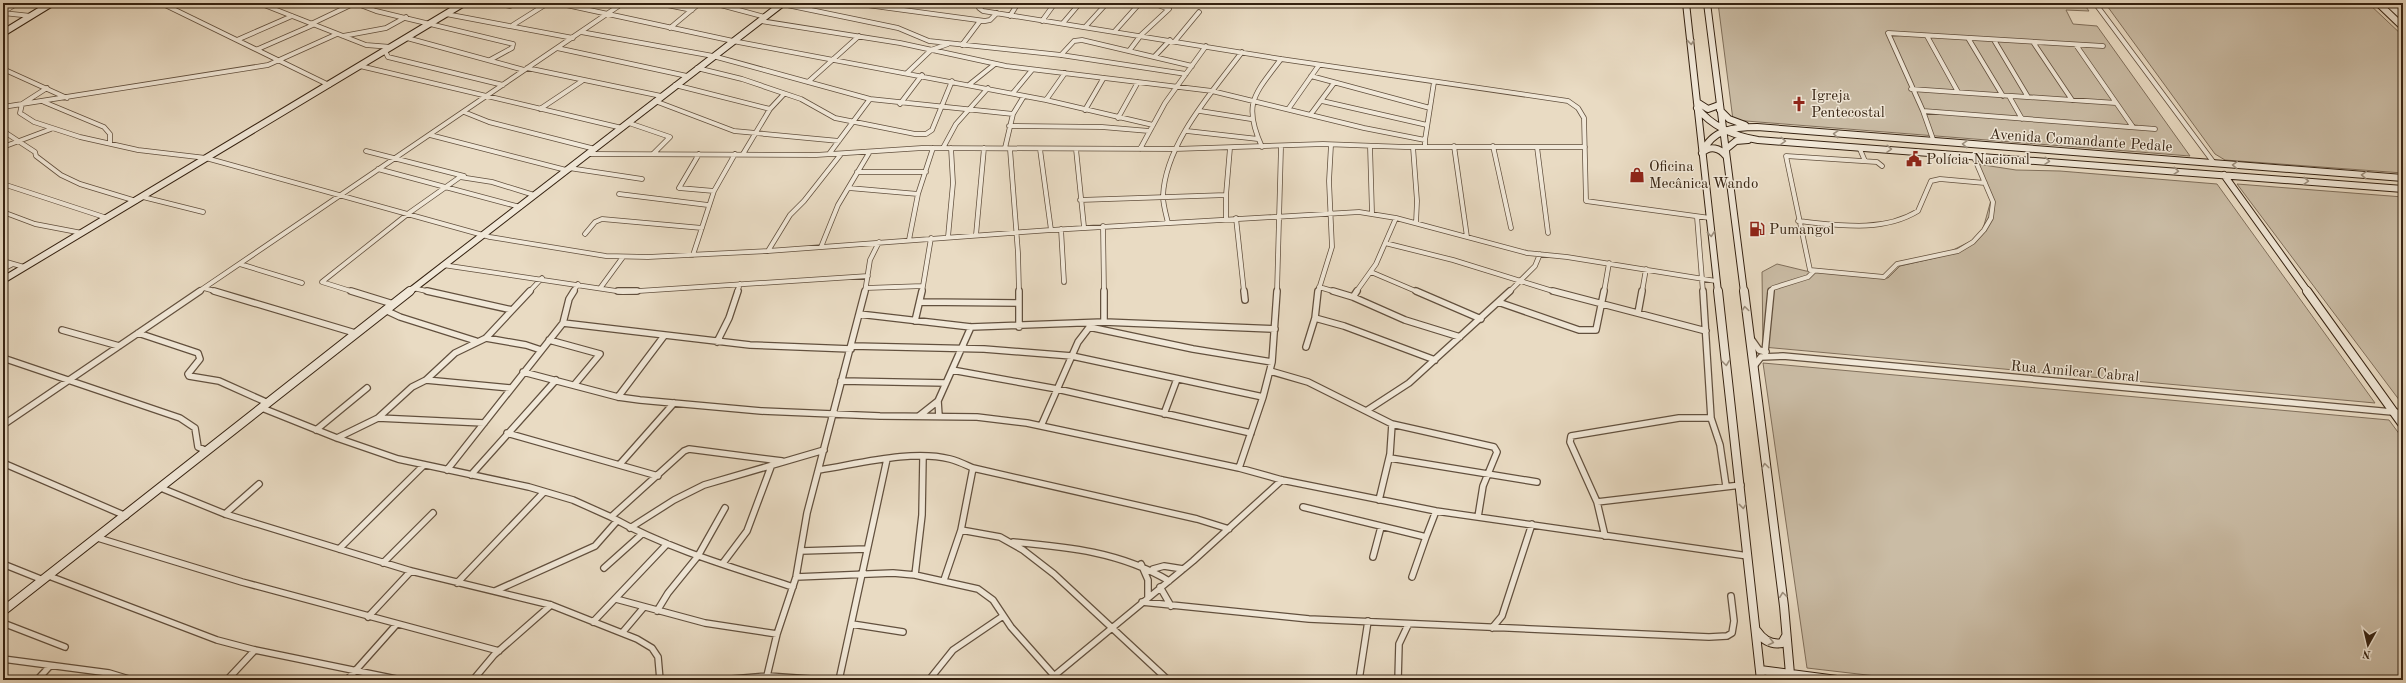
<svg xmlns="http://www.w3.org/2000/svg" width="2406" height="683" viewBox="0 0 2406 683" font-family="'Old Standard TT',serif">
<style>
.green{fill:#cabca5;stroke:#806f5b}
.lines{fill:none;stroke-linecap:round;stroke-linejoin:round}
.street-far1-casing{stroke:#62503e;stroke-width:5.5}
.street-casing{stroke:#62503e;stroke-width:8}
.secondary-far1-casing{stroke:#352211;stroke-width:8}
.secondary-casing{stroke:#352211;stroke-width:10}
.street-far1{stroke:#f1e8d8;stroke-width:4}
.street{stroke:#f1e8d8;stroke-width:5.5}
.secondary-far1{stroke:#f1e8d8;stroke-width:6}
.secondary{stroke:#f1e8d8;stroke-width:8}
.oneway{stroke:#9c8f7e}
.labels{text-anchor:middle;stroke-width:3;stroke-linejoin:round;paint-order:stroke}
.poi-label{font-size:15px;fill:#352211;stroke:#f1e8d8;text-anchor:start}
.street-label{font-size:15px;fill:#352211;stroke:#f1e8d8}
</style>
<rect width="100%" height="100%" fill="#e9dbc3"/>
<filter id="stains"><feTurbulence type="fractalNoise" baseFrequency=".005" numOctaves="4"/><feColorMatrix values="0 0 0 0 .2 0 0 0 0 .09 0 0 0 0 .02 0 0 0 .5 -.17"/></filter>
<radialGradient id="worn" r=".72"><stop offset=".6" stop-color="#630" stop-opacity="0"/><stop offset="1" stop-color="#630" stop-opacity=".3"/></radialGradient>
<path class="green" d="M1718,3H2083L2089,11L2066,10L2073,24L2097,26L2190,156L1733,120Z
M2105,3H2368L2403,36V173L2225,160L2215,154Z
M1977,164L2016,170L2060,171L2217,184L2375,403L1763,347L1762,272L1777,264L1806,271L1888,278L1900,266L1939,257L1981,236L1991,200Z
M2237,184L2403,197V405Z
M1763,363L2389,420L2403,439V680H1910L1807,668Z"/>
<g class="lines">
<defs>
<path id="street-far1" d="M161,3L329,85
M259,3L366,45L391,47
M355,3L376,11L513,44L512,48L490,60
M496,3L510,6
M557,3L733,41L1046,100L1153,125
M657,3L692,10
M713,3L765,17
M852,3L985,21L990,20L997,13
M981,3L979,8L983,11L1281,59L1568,101L1578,108L1584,118L1586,201L1710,218
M2095,3L2214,163
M782,4L898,28L929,41L1061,55L1186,74
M3,12L18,3
M3,13L31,16
M446,14L573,38
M1010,16L1018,3
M761,21L900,43L1006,66L1212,91L1364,128L1425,140V146
M1042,21L1055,3
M1063,23L1080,3
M311,24L355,3
M513,25L548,3
M1086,26L1107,3
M670,28L700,3
M1115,31L1140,3
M581,32L713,56L870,99
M343,36L386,28L406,17
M1927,36L1958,92
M407,38L524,70
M1968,38L2003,96
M237,40L292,16
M1994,40L2028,97
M1175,41L1199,12
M2033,42L2072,100
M962,45L980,21
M2076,45L2133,127
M557,48L687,76
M258,49L313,25
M385,51L388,57L503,85
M1129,51L1141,35L1169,9L1152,3
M1061,55L1074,41L1082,40L1192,66
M1155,56L1170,40
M360,66L622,128
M527,68L661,96
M697,68L742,79L801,99L835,118L915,134H926L932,130L952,81
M3,69L67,98
M907,73L931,50L948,44
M1311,76L1430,108
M808,82L859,36
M970,84L995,64
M675,85L770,109
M47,88L22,104L20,113L34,122L80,137L138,150L206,158L490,237L606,256L648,257L768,251L1051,230L1359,212L1396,218L1527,253L1567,257L1716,281
M1911,89L2116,103
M1013,93L1032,70
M2009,96L2022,119
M1046,100L1065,73
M655,101L734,131L839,141
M1322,101L1427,125
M44,102L104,127L110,134V143
M900,104L922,75
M3,107L268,65L337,34
M1289,108L1319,65
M540,109L582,81
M1085,110L1103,79
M1200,111L1251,119
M1923,111L2155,129
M464,112L489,122L595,149
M1013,114L1024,96
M1311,114L1334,83
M1118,118L1138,82
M629,123L670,137L653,154
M1009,126L1102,127L1149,131
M3,131L35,152L36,156L61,175L80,184L136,201
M1187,131L1258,139
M430,135L566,170
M1425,140L1434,82
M1934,142L1923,111L1888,33L2103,46
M1370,146L1372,213
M1454,146L1467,237
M1493,146L1511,228
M3,147L51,129
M1262,147C1242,103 1255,94 1281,59
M1413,147L1417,201L1416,223
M1537,147L1548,233
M1859,147L1865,161
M943,148L956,124L988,88
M1010,149L1018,253L1019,292
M1040,149L1051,230
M1076,149L1084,227
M1140,149L1165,103L1206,46
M366,151L464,176
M588,154L816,155L922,148L1175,149L1323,144L1405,147H1585
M699,154L679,188L714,191
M743,154L770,109L784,94
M829,154L870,99L1013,114L1005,148
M1882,166L1877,162L1786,156L1810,270L1884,277L1897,264L1958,251L1973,242L1984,230L1991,218L1993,202L1973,155
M569,168L642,179
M378,169L520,207
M857,172H926
M3,184L107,218
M849,188L918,194
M619,194L708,205
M1226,195L1230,148
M143,197L203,212
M1080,200L1226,195V219
M3,212L35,224L82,233
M1697,217L1703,292
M1236,218L1244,292
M1798,221C1838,225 1882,233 1918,211L1931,181L1940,179L1985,183
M1168,223C1166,214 1163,205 1163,196C1165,144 1212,92 1242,52
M1103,226L1104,292
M1061,229L1064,282
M585,234L595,222L602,219L702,228
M976,235L984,148
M948,237L953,183L951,148
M909,240L918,194L933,148
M1385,243L1453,260L1556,292
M821,247L838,205L869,153
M768,251L790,215L804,201L841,154
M693,255L714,191L735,154
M3,261L24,267
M240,264L302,283
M443,265L623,292L868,276
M3,269L13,264
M1371,272L1418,292
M601,287L623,257
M1319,287L1336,292
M204,288L218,292
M413,288L431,292
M866,288L923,286
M198,292L623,3
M354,292L322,282L409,213L460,177L492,182L534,195
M529,292L542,278
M573,292L578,284
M737,292L740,284
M865,292L870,260L879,242
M922,292L931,238
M1277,292L1281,147
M1318,292L1332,247L1329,181L1331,145
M1356,292L1376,264L1396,218
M1509,292L1535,266L1540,254
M1604,292L1609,263
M1642,292L1646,269
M1770,292L1773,288L1808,277L1814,271"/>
<path id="street" d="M214,291L355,333
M351,291L393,304
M427,291L512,310
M618,291H637
M1019,291V327
M1104,291V322
M1244,291L1245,300
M1333,291L1353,297
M1357,291L1353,297L1405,320L1460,337
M1416,291L1481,319
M1553,291L1706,331
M1703,291L1711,418L1720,445L1726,486
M920,302L1019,303
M1498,302L1579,330H1596L1604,291
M385,310L400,317L476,341
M1638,313L1642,291
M859,314L971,327L1104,322L1275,329
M1315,318L1344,326L1435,360
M915,321L922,291
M563,323L750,345L851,349
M1089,327L1193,349L1272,362
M62,330L119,346
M138,333L198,353L200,359L188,374L189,376L219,381L268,403
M486,338L526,345L541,350
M549,340L600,354L575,384
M1752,340L1759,350L1766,352
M717,342L729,318L738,291
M852,346L984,349L1072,356L1263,397
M1306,347L1315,318L1318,291
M1765,352L1771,291
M3,358L180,418L195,428L198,447L207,451
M1754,366L1761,357L1783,356L2403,413
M952,370L1057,389L1251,433
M1270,371L1308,382L1366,411L1409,383L1510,291
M523,372L618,397L640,400L761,411L880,416L977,417L1027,423L1239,468L1282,480L1436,511L1748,556
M426,380L511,388
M841,381L946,383
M618,397L664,336
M262,408L337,438L398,459L529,487L573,500L611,517
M1366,411L1392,424L1494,447L1497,452L1483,486L1478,517
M1164,414L1177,379
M919,416L938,401
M939,416L938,401L971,327
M378,418L412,387L426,380L455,353L486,338L530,291
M3,425L200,291
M1041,426L1078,342L1091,325
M316,430L367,388
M507,433L658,476
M337,438L378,418L484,423
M1390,458L1537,482
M782,461L689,449L684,451L611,517C668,549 731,567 793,587
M3,463L126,516
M620,464L674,403
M1239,468L1263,397L1272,362L1277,291
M447,470L563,323L569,299L574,291
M819,470C858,464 912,449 950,459C958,461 966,465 973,468L1197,519L1229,529
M471,475L556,380
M161,488L225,514L411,571L551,605L637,639L652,648L658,657L660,680
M1379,500L1390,454L1392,424
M1597,502L1741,485
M1303,507L1426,537L1436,511
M225,514L259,484
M630,528L674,500L704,485L824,450
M961,530L973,468
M1605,536L1597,502L1570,442L1571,436L1679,418H1711
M98,538L242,582L499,651
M1013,542C1068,547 1121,552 1169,581
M339,549L424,465
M801,551L867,549
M1373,557L1381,527
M383,563L433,513
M723,563L747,531L772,464
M3,564L43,580
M1141,564L1148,580V597
M604,568L642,534
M1153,569L1164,566L1183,569
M915,575L922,515L923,457
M49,576L217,640L255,650L401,680
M796,577L893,573L915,575L978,589L993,600L1011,627L1058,680
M1412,577L1426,537
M944,580L961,530L1000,537L1023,550L1054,574L1168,680
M457,583L544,492
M1160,587L1171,606
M495,591L595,546L617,521
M616,599L705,623L777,634
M1142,602L1309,619L1709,637L1727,636L1732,633L1734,621L1731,596
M657,611L668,593L698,556L725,508
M368,617L411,571
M593,622L667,544
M3,623L65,647
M852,624L903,632
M1492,628L1502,616L1532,524
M622,633L644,607
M3,659L109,673L132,680
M37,680L50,666
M227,680L255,650
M347,680L396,625
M473,680L494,655L551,605
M720,680L768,676L825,680
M766,680L777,634L796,577L807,513L865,291
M839,680L887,459
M929,680L953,650L1003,616
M1049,680L1193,561L1282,480
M1359,680L1368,621
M1398,680L1399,644L1408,625"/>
<path id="secondary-far1" d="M1686,3L1718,292
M1707,3L1744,292
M2378,3L2403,27
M2388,3L2403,17
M3,33L52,3
M1697,102L1708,109L1719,105
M1697,108C1713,127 1733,136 1758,140L2403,189
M1720,110L1729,119L1745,125
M1725,150L1736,141L1748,140
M1702,153C1712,129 1734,127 1757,127L2403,178
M1702,153C1710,145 1720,148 1726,156
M2224,175L2308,292
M3,280L464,3
M409,292L783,3"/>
<path id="secondary" d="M1718,291L1761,680
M1744,291L1784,606L1790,674L1784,680
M2307,291L2403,425
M3,611L410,291
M1757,631C1763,640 1771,645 1782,643L1786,636
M1760,670L1837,680"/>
</defs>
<use href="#street-far1" class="street-far1-casing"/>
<use href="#street" class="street-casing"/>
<use href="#secondary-far1" class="secondary-far1-casing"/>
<use href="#secondary" class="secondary-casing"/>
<use href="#street-far1" class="street-far1"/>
<use href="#street" class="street"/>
<use href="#secondary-far1" class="secondary-far1"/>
<use href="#secondary" class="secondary"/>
</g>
<defs><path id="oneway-chevron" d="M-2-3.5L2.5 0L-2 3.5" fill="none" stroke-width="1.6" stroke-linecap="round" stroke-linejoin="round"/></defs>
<g class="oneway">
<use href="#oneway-chevron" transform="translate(1691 42) rotate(84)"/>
<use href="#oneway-chevron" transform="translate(1836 134) rotate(-175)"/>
<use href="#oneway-chevron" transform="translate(1783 141) rotate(4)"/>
<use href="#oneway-chevron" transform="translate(1965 144) rotate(-176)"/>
<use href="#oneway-chevron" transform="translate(1889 149) rotate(4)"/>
<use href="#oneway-chevron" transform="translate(2047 161) rotate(5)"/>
<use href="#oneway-chevron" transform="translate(2235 165) rotate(-176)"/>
<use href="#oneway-chevron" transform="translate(2176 171) rotate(5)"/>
<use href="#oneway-chevron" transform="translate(2364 175) rotate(-176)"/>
<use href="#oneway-chevron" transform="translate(2306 181) rotate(4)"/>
<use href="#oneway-chevron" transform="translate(1711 234) rotate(84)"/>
<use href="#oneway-chevron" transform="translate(1745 309) rotate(-98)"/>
<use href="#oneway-chevron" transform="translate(1726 363) rotate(83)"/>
<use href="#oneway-chevron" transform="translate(1765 466) rotate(-97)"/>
<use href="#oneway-chevron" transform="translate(1743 506) rotate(84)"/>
<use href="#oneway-chevron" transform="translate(1783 595) rotate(-97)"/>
<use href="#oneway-chevron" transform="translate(1771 642) rotate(14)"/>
</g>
<defs>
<symbol id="church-bare" viewBox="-9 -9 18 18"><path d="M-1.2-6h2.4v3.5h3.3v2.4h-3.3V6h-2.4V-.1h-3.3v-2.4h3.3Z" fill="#8f2418" stroke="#f1e8d8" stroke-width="2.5" paint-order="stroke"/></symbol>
<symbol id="civic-bare" viewBox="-9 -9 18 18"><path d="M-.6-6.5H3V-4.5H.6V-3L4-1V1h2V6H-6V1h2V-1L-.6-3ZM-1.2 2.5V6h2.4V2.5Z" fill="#8f2418" stroke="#f1e8d8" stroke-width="2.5" paint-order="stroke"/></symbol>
<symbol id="shop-bare" viewBox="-9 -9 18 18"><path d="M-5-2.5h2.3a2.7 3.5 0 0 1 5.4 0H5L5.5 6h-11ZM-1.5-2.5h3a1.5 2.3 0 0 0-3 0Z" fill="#8f2418" stroke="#f1e8d8" stroke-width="2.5" paint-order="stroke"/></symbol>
<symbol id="fuel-bare" viewBox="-9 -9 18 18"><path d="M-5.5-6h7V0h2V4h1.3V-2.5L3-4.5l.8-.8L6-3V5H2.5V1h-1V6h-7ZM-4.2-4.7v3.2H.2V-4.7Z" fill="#8f2418" stroke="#f1e8d8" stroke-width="2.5" paint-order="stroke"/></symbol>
</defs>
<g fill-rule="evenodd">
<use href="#church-bare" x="1788" y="93" width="22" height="22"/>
<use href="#civic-bare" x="1903" y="148" width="22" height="22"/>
<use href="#shop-bare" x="1626" y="164" width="22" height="22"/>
<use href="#fuel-bare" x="1746" y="218" width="22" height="22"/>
</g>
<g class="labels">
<g class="poi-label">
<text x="1811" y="100">Igreja<tspan x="1811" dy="17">Pentecostal</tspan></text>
<text x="1926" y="164">Polícia Nacional</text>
<text x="1649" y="171">Oficina<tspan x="1649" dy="17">Mecânica Wando</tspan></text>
<text x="1769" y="234">Pumangol</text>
</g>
<g class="street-label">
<text transform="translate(2081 140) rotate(4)" y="5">Avenida Comandante Pedale</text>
<text transform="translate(2075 371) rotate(5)" y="5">Rua Amilcar Cabral</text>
</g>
</g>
<rect width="2406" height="683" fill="none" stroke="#e9dbc3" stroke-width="16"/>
<rect x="4" y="4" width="2398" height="675" fill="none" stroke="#352211" stroke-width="2"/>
<rect x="8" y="8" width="2390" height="667" fill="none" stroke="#352211"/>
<g transform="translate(2368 645) rotate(188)" stroke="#f1e8d8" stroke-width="3" paint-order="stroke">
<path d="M0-3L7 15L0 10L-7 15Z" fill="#352211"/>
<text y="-6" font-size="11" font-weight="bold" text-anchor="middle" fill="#352211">N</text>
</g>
<rect width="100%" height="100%" filter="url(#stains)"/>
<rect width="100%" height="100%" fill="url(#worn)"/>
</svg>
